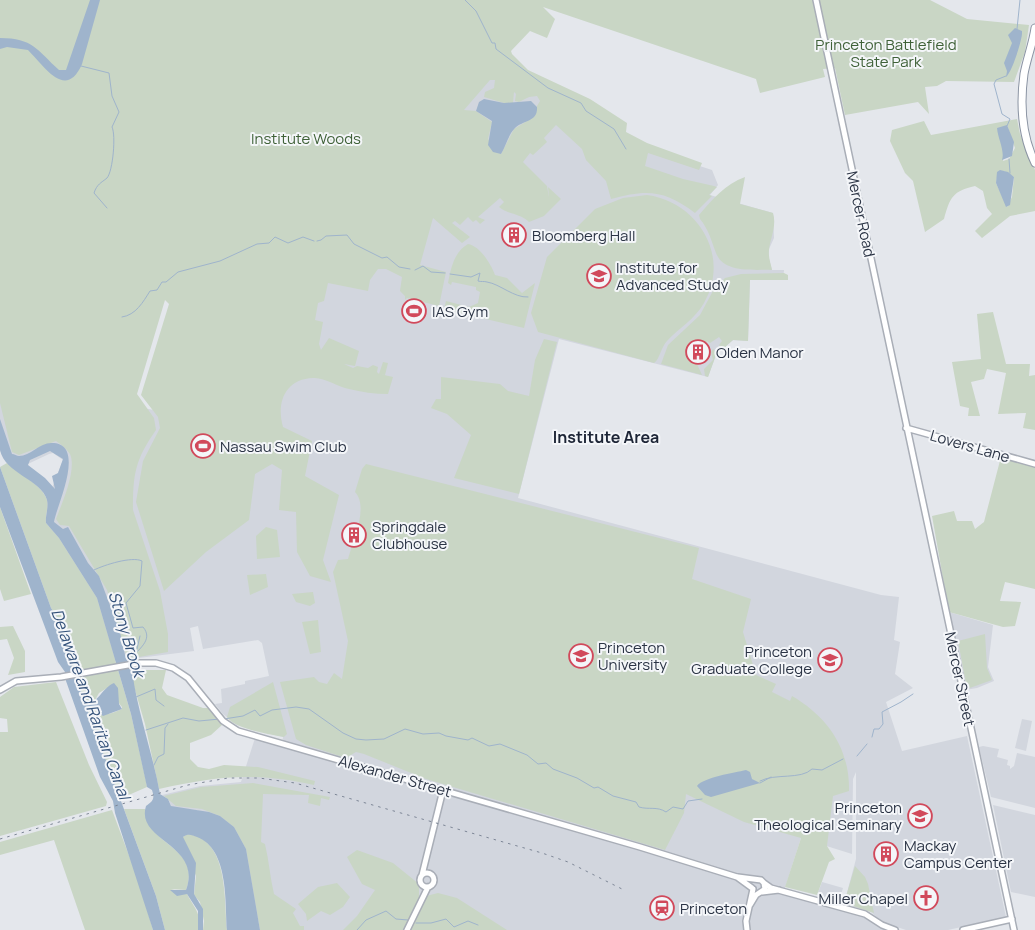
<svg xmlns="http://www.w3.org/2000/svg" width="1035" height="930" font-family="Manrope,sans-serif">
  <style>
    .built { fill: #d2d6de }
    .green { fill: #c9d6c5; fill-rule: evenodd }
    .water { fill: #9fb4cc; fill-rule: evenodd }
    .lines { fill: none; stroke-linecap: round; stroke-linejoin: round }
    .stream { stroke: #9fb4cc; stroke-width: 1 }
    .secondary-casing { stroke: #a9aeb7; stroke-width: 8 }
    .highway-casing { stroke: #8b94a3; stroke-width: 9 }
    .secondary { stroke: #fff; stroke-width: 5 }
    .highway { stroke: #fff; stroke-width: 7 }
    .rail { stroke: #7d8696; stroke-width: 1; stroke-dasharray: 2.5 5; stroke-linecap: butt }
    .labels { text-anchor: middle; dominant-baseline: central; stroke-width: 4; stroke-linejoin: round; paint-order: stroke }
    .park-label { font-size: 15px; fill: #3f6138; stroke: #f4f6f9 }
    .street-label { font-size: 15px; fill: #2b3445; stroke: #f4f6f9 }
    .poi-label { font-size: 15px; fill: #2b3445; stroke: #f4f6f9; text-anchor: start }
    .neighbourhood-label { font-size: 16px; font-weight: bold; fill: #1d2536; stroke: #f4f6f9 }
    .water-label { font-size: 16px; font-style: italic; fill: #34527a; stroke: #f4f6f9 }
  </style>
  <rect width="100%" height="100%" fill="#e4e7ec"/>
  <path class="built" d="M499 59 644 148 712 170 718 185 710 195 773 213 774 238 769 249V259L772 270H784L783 280H750L748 341 733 340 716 355 708 377 559 339 518 498 881 595 899 597 894 640 900 642 895 674 913 688 886 702 902 751 967 736 1006 917 948 930H906L882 922 871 912 844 904 856 859V772L853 779 852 854 801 838 783 894 864 917 886 930H260L258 918 198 810 177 809 171 806 168 799 162 795 200 786 241 782 255 738 282 747 283 737 237 725 223 714 215 704 222 703 221 689 245 684V681L269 676 262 643 258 640 203 649 198 626 190 628 194 651 115 661 50 532 46 503 63 460 53 453 49 454 13 471 0 451V381L191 417 325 258 413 266 411 283 457 110Z
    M949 612 993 625 988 667 994 681 977 688 965 690Z
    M1022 719 1032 721 1026 751 1015 748Z
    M983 746 999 749 997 757 1008 760 1007 765 1010 766V769L1014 766 1017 753 1035 757V808L991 797 979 747Z
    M993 805 1035 815V897L1011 892Z
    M822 882 843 888 839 901 817 895Z"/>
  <path class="green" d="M0 0H930L967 19 1029 25 1025 52 1014 82 946 81 937 86 925 87 929 114 918 102 845 115 835 68 823 69 825 77 760 93 756 79 543 7 555 19 547 38 530 31 511 51 512 54 528 70 590 99 627 123 626 132 647 143 702 163 699 170 648 153 645 166 683 179 714 186 717 187 709 195 712 196 695 213C665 190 647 189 611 199L606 181 586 160 582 149 556 125 544 138 547 142 533 155 530 153 523 162 547 186 549 198 548 187 561 199 544 216 529 222C520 213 509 215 499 207L504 202 500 198 478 217 485 220 480 224 476 220 473 222 468 217 460 225 455 221 452 223 470 237 462 243 433 218 420 265 446 272 439 306 407 298 405 300V296L400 291 402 277 386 269H378L370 280 368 291 328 283 324 301 318 303 315 320 323 322 319 344 321 350 329 338 359 351 355 366 344 364 353 368 357 366 368 368 373 365 378 367 377 372 379 374 383 362 388 363 385 375 380 374 393 377 388 394C375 394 361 392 349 389 338 387 324 377 313 378 285 379 276 403 283 427L312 441 305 476 339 495 323 560 331 582 310 576 297 552 296 512 279 510 282 470 272 464 255 474 249 520 206 552 164 591 136 502 143 461 160 428 158 417 141 395 169 304 165 300 137 394 154 418 156 430C135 460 133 474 133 510L160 591 168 634V652L133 658 126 654 107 590 69 526 60 525 56 519C62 503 77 470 70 454 67 449 60 444 56 441L19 455 12 452 0 403ZM490 80H495L494 88 485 92 484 97 504 103H513L514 92 516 94 515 101 519 102 529 97 537 96 540 101 537 106 535 116 514 129 501 154 488 139 492 122 476 111 464 110Z
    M1017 119 1020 134 1035 170V211L1010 216 982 238 975 231 992 214 987 208 983 191 975 186C953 191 950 197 944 219L925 232 913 181 905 173 890 141 892 130 924 121 931 135ZM1007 125 1015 148 1009 159 1003 161ZM1004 171 1014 177 1012 197 1007 207 996 183 998 172Z
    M745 177 740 204 773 213C777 226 770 239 769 250 768 257 771 264 772 270 755 269 724 274 716 253 711 240 709 230 700 219L699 215C713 199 725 184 745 177Z
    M647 195C698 202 731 256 704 303 695 319 679 328 667 341 661 347 660 359 654 363L538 332 531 313 547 257 595 209 623 198Z
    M468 244C480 246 491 264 495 275L507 278 522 293 535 283 524 328 444 309 446 301 469 307 478 303 480 292 476 290V287L452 282 451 285 448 283C451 268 454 252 468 244Z
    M784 273 788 275V280H750L748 341 733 340 716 355 708 377 705 376 704 369 713 360 711 352 713 349 716 352 721 348 719 345 722 341 719 337 710 343 707 341 702 350 700 347 692 353 702 375 661 364 668 345 700 315 714 289 725 278 741 274Z
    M993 312 1006 364H1030L1029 376 1035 375V430L1023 428 1026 413 998 414 1006 373 987 369 984 379 971 382 980 416H968L969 408 960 406 952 362 981 359 977 314Z
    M544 339 557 342 519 494 454 478 471 435 447 414 431 408 436 399H441V377L500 384 508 391 529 396 535 360Z
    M1002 453 1035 463V589L1005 582 1000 601 1021 602 1015 626 1003 627 949 612 932 516 954 511 957 521H972L975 529 984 522Z
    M7 463C18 474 42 484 47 500 49 507 45 516 46 523L59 538 97 598 131 714 146 781 147 787 131 794 118 797 88 712 95 710C103 718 113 713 122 709V707L107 688 99 693 94 702 85 701 76 679 73 677 66 631 51 608 0 467Z
    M366 464 699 548 692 579 751 599 743 632 756 675 776 684 772 692 790 701 792 696C828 717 850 749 849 791L833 796 827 846 835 859 829 862 817 895 785 887 801 838 744 822 686 794 684 813 665 850 426 779 364 754 356 752 346 758 306 745 296 739 280 682 314 677 319 682 327 684 334 673 342 679 348 641 333 572 338 560 348 559C353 540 369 507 355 492L362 469Z
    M0 507 31 594 4 601 0 589Z
    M266 527 277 530 280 557 257 559 256 536Z
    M266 574 268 587 250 595 247 575Z
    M313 592 315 603 310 606 296 602 292 594Z
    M318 620 321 652 310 654 302 622Z
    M13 626 25 651V672L8 675 14 658 7 639 0 640V627Z
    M985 634 987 668 992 680 967 689 958 641Z
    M132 670H166L162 688 167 695 203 708H208L222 725 211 735 190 743V759L198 767 209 769 224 765 258 767 315 781 314 785C255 772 217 776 159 789L145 724 132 680Z
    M56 682 89 765 107 802 106 806 0 836V732H8L7 719 0 718V697L14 687Z
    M273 682 287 734 284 737C270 734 234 729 227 717L230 707Z
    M253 783 330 797 329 800 321 798 320 806 308 803 309 795 263 794 261 842 265 844C269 861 270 877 274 894L296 909 293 913 300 926H304V930H260L246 849 234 827 220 816 202 809 176 806 164 796 201 787Z
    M124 809H145C147 847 202 846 186 890L171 889 187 894C194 908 202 913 198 930H165L156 896Z
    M112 810 140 885 153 930H85L54 840 0 855V842Z
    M187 834C229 838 224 900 227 930H203L204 921 200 902 194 895 196 876 183 841V837Z
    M357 850 393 863 419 884V899L404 930H343L357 916 375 890 362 884 347 857Z
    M855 866 865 877 868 884 874 913 844 903Z
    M337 883 350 897 343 907 330 915 321 911 307 921 306 914 298 904 318 887Z
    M438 893 457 898 507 930H408L426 896Z"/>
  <path class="water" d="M90 0H100L82 64C66 101 44 66 28 50L7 47 0 49V38C33 38 37 50 59 70H66Z
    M1015 28 1022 31V34C1021 43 1012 72 1006 77L1007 71 1004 63 1012 43 1008 35Z
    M484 99 504 103 531 101 537 107C538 122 523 120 515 128 508 135 506 146 501 154L493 152 488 145 492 121 476 111 479 102Z
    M1007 125 1014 142 1012 156 1002 160C1005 151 998 139 997 128Z
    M1000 170 1008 172 1014 177 1010 205 1006 207 996 183 997 172Z
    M0 419 12 454C14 454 17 456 19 456 30 456 40 443 51 443 88 442 56 507 54 522L63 529 68 527 88 563 99 576 120 632 125 655 131 659C134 703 152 749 160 794L168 799 171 806 209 812 220 816 234 827 246 849 260 930H227C225 903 229 849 197 837 192 835 188 833 183 837L196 863 194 894 203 909V930H198V911L187 894 177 896 170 890H186C203 844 135 841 146 806 153 801 155 799 152 790L147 787 131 714 97 598 59 538 46 523C45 516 49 507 47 500 41 479 5 474 0 450 0 441 0 429 0 419ZM50 451 63 459 58 473 52 476 55 489 45 478 28 465 30 460Z
    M0 467 51 608 69 635 73 677 76 679 86 705C99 702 102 688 114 683L118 688 119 704 122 709 103 716 93 708 87 709 156 896 165 930H153L115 813 113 801 100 777 66 681 65 672 58 662 0 507Z
    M746 770 750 772 752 779 760 783 711 797 705 795 697 786C704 777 734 773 746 770Z"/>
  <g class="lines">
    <path class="stream" d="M465 0 476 11 492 43H495L496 49 548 88 581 103 586 111 614 129 626 149
      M1017 29 1020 0
      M81 66 109 73 112 96 119 112 112 127C116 135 113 171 107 178 101 183 97 184 94 193L107 208
      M1006 76 996 80 994 84 1002 114 1010 119 1007 126
      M1009 159 1010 173
      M317 241 321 240 326 236 347 235 354 244 382 258 387 257 399 267 410 269
      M415 270 423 266 431 272 445 273
      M450 274 471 277 480 273 478 281C481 282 484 281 487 282 500 284 514 298 528 297
      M122 317C136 315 143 302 150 291L157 290 162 282H166L178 272 220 261 257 244 269 243 275 237 288 243 303 237 314 241
      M94 570C104 565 132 556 142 561L140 586 126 603 133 628 143 627C154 640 138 649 131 659
      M137 649 140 636
      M136 697 155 689 156 700 164 706
      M224 719 243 716 255 710 260 716 272 710 296 707 309 709 343 733 356 739 366 740 384 739 405 729 423 734 439 733 446 736 468 740 472 738 489 746 500 744 527 755 538 764 546 763 553 769 577 778 594 788 598 787 613 796 636 802 639 807C649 810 657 806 666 812L673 807 683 809 688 801 702 799
      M146 730 183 718 199 721 220 719
      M872 737 874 729H879L883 724 882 712 901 702 913 694
      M857 756 867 744
      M154 765 158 757 164 754 165 728 168 724
      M760 781C775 773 801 780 812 769L822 770 843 759
      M760 783 771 777
      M416 923H431L446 919 454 927 468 921 478 925
      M357 930 366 920 386 911 396 919 408 920"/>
    <g class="secondary-casing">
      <path id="secondary" d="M816 0 1014 930
        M906 428 1035 464
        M0 690 16 681 61 677 139 663H156L173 668 188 678 223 721 238 731 640 847 737 877 752 888
        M420 880a7 7 0 1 1 14 0a7 7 0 1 1-14 0Z
        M422 875 443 790
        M738 877 761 880 764 883 765 889 756 895 750 905
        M764 883 771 888 865 914 882 925 895 930
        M762 892 779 890
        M407 930 428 887
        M747 930 746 921 753 889
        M963 930 1012 919"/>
    </g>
    <g class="highway-casing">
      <path id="highway" d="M1035 28C1033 43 1027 58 1024 74 1020 103 1022 136 1035 163"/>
    </g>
    <use href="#secondary" class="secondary"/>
    <use href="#highway" class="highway"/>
    <path class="rail" d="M0 839 188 785 228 778H259L295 783 542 853 568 862 622 889"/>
  </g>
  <defs>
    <g id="building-ring" transform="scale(1.25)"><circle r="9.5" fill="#f4f6f9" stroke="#d1495b" stroke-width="1.5"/><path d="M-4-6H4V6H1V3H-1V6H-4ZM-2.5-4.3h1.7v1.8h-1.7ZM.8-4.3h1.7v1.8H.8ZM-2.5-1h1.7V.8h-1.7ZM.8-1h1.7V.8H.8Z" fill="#d1495b"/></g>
    <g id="university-ring" transform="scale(1.25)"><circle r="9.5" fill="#f4f6f9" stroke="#d1495b" stroke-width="1.5"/><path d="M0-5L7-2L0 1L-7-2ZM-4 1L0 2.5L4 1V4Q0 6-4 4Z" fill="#d1495b"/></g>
    <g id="stadium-ring" transform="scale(1.25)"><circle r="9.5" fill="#f4f6f9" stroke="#d1495b" stroke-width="1.5"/><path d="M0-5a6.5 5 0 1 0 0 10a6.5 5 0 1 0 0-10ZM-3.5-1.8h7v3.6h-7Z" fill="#d1495b"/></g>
    <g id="school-ring" transform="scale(1.25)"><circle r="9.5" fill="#f4f6f9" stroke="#d1495b" stroke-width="1.5"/><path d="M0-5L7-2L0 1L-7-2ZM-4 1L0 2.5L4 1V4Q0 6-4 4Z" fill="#d1495b"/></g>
    <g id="church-ring" transform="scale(1.25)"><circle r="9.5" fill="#f4f6f9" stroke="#d1495b" stroke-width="1.5"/><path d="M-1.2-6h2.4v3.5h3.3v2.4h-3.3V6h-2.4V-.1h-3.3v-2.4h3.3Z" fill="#d1495b"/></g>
    <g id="station-ring" transform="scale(1.25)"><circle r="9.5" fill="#f4f6f9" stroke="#d1495b" stroke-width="1.5"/><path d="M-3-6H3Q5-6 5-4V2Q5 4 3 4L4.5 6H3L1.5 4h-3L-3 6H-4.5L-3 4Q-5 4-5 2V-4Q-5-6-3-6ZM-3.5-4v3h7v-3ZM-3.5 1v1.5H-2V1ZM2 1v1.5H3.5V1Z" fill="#d1495b"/></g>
  </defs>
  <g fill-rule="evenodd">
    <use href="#building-ring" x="514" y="235"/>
    <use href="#university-ring" x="599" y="276"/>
    <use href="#stadium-ring" x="414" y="311"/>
    <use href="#building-ring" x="698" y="352"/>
    <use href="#stadium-ring" x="203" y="446"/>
    <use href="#building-ring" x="354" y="535"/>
    <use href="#university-ring" x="581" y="656"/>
    <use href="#school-ring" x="830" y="660"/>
    <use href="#university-ring" x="920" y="816"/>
    <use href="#building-ring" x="886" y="854"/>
    <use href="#church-ring" x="926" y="898"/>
    <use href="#station-ring" x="662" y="908"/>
  </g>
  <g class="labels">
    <g class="park-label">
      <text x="886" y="44">Princeton Battlefield<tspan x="886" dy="17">State Park</tspan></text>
      <text x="306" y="138">Institute Woods</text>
    </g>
    <g class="street-label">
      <text transform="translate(861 214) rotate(78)">Mercer Road</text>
      <text transform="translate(970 446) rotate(16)">Lovers Lane</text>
      <text transform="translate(960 679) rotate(78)">Mercer Street</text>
      <text transform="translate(395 776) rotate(16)">Alexander Street</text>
    </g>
    <g class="poi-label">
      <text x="532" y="235">Bloomberg Hall</text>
      <text x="616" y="267">Institute for<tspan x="616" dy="17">Advanced Study</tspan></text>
      <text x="432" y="311">IAS Gym</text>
      <text x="716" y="352">Olden Manor</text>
      <text x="220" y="446">Nassau Swim Club</text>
      <text x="372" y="526">Springdale<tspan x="372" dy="17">Clubhouse</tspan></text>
      <text x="598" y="647">Princeton<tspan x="598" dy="17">University</tspan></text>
      <text x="812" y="651" text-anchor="end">Princeton<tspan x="812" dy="17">Graduate College</tspan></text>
      <text x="902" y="807" text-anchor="end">Princeton<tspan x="902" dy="17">Theological Seminary</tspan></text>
      <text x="904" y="845">Mackay<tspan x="904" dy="17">Campus Center</tspan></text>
      <text x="908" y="898" text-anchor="end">Miller Chapel</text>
      <text x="680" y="908">Princeton</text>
    </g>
    <g class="neighbourhood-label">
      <text x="606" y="437">Institute Area</text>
    </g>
    <g class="water-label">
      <text transform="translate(127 634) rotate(73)">Stony Brook</text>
      <text transform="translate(91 704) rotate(70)">Delaware and Raritan Canal</text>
    </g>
  </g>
</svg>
